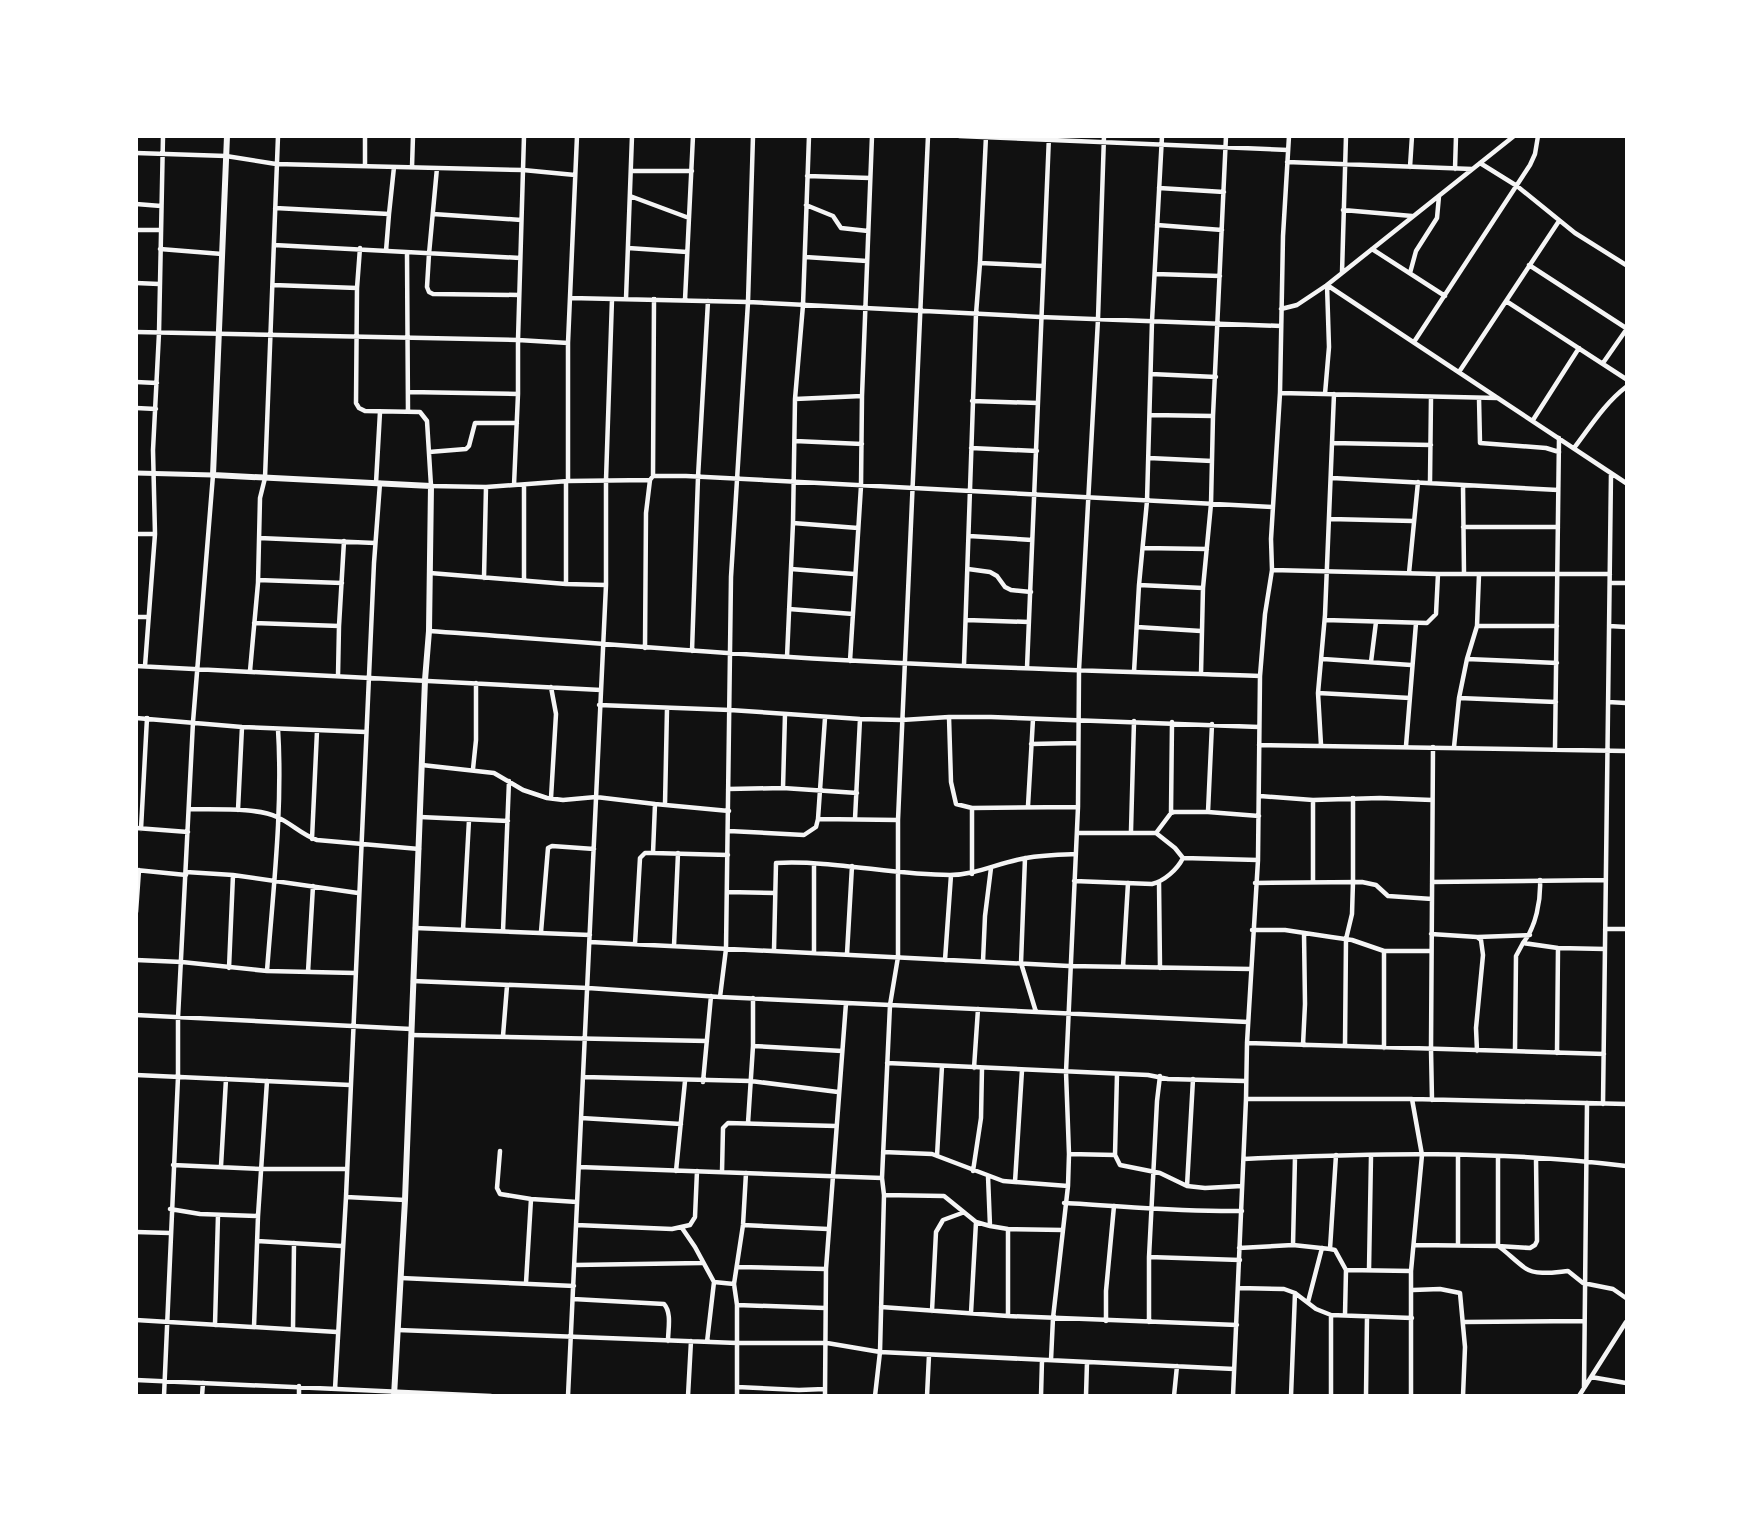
<svg xmlns="http://www.w3.org/2000/svg" width="1763" height="1532" font-family="Georgia,serif">
  <style>
    .lines { fill: none; stroke-linecap: round; stroke-linejoin: round }
    .minor { stroke: #f5f5f5; stroke-width: 4.5 }
    .tertiary { stroke: #f5f5f5; stroke-width: 5 }
    .secondary { stroke: #f5f5f5; stroke-width: 6 }
  </style>
  <rect width="100%" height="100%" fill="#111"/>
  <g class="lines">
    <path class="minor" d="M959 136 1288 150
      M136 153 226 156 276 164 523 170 575 175
      M1287 162 1472 169
      M1480 163 1517 186 1575 233 1626 265
      M365 166V136
      M412 167 413 136
      M1410 167 1412 136
      M437 168 429 254 427 287 429 292 433 294 519 295
      M1455 169 1456 136
      M631 171H692
      M807 176 870 178
      M1159 188 1224 192
      M630 196 689 218
      M136 204 161 206
      M806 205 833 216 841 228 868 231
      M275 208 389 214 386 251
      M1343 210 1412 216
      M389 214 394 167
      M433 214 521 220
      M1157 225 1222 230
      M136 230H161
      M274 245 520 258
      M360 248 357 288 356 403 359 408 365 411 420 412 427 421 431 486 486 487 568 481 650 480 653 476H686L1273 507
      M628 248 687 252
      M160 249 222 254
      M1372 249 1445 296
      M407 253 408 412
      M805 257 867 261
      M980 263 1043 266
      M1529 265 1626 328
      M1342 273 1346 136
      M1410 273 1416 251 1437 218 1439 196
      M1155 274 1220 276
      M136 283 159 284
      M273 285 357 288
      M570 298 748 302 1040 317 1281 326
      M626 299 632 136
      M685 300 693 136
      M1506 301 1626 379
      M1281 309 1297 305 1327 285 1514 136
      M136 332 518 340 568 343
      M1414 342 1530 165 1535 154 1538 136
      M1603 363 1626 330
      M1459 372 1559 221
      M1151 374 1216 377
      M136 382 157 383
      M408 392 518 394
      M1280 393 1497 398
      M1325 394 1329 347 1327 285 1626 483
      M1479 398 1480 443 1546 448 1559 452
      M795 399 862 396
      M972 401 1038 403
      M136 408 156 409
      M1151 415 1213 416
      M1533 420 1579 348
      M795 441 862 444
      M1332 443 1431 445
      M971 448 1037 451
      M1574 448C1590 427 1605 403 1626 387
      M429 452 466 449 469 446 475 423H517
      M1149 458 1212 461
      M653 476 654 299
      M1332 478 1558 490
      M568 481V343L577 136
      M566 482V584
      M1430 482 1431 397
      M376 483 380 412
      M514 485 518 394V340L524 136
      M1463 485 1464 574
      M1330 519 1413 521
      M793 523 858 528
      M1463 527H1558
      M136 534H155
      M969 536 1032 540
      M259 538 375 543
      M1143 548 1207 549
      M791 569 854 574
      M968 569 990 572 997 576 1005 587 1011 590 1031 592
      M1272 570 1438 574H1610
      M430 573 566 584 606 585
      M1409 573 1418 482
      M484 578 486 487
      M258 580 342 583
      M524 580V486
      M1610 583H1626
      M1139 585 1203 588
      M789 609 853 614
      M136 617H147
      M966 620 1029 622
      M1325 620 1427 623 1436 614 1438 574
      M254 623 339 626
      M1477 626H1557
      M1609 626 1626 627
      M1137 627 1201 631
      M429 631C549 639 669 650 790 657 947 667 1104 671 1260 676
      M645 648 646 513 650 480
      M692 651 698 477 708 301
      M787 657 793 523 795 399 803 305 809 136
      M1323 659 1411 665
      M1467 659 1557 663
      M850 661 861 486 862 396 872 136
      M1371 662 1376 622
      M964 665 976 314 980 263 986 136
      M136 666 601 690
      M145 666 155 534 153 450 159 333 163 136
      M1027 668 1049 136
      M250 671 258 583 260 498 265 478 278 136
      M1134 672 1139 585 1147 501 1152 321 1162 136
      M1201 674 1203 588 1211 504 1213 416 1226 136
      M338 676 339 626 344 541
      M1318 693 1410 698
      M1459 698 1556 702
      M1608 702 1626 703
      M599 705 730 710 860 719 902 720 949 717H991L1259 727
      M949 717 951 782 956 804 972 808 1078 807
      M136 718 242 727 366 732
      M1031 744 1077 743
      M1259 745 1626 751
      M1321 745 1318 693 1325 615 1334 394
      M1406 746 1416 623
      M1454 747 1459 698 1467 659 1477 626 1479 574
      M1555 749 1559 438
      M422 765 494 773 523 790 547 798 563 800 596 797 655 804
      M473 769 476 740V683
      M783 788 785 714
      M728 789 783 788 857 793
      M1260 796 1313 800 1380 798 1432 800
      M551 798 556 714 551 687
      M665 805 667 709
      M1028 806 1033 719
      M189 809C212 810 257 807 277 817 291 823 302 835 317 840L419 849
      M238 810 242 727
      M1208 812 1212 724
      M1171 813 1172 722
      M420 817 508 821
      M818 819 825 718
      M855 819 860 719
      M136 828 188 832
      M141 829 147 718
      M729 831 804 835 816 827 818 819 898 820
      M1131 831 1134 721
      M1077 833H1156L1171 813 1174 812H1208L1259 816
      M1156 833 1175 848 1183 858
      M312 839 317 731
      M653 853 655 804 729 811
      M1025 858 1021 963 1036 1012
      M136 870 186 875
      M186 872 233 875 358 893
      M972 874V808
      M1074 881 1152 884C1164 881 1177 870 1183 858L1258 860
      M1159 882 1160 968
      M1313 882V800
      M1432 882 1606 880
      M1255 883 1362 882 1376 885 1388 896 1432 899
      M727 892 775 893
      M136 912 139 870
      M415 928 590 935
      M1605 929H1626
      M463 930 469 820
      M1252 930H1285L1331 937 1352 940 1384 951H1431
      M503 931 509 781
      M541 932 548 848 552 846 594 849
      M1431 934 1477 937 1481 940 1483 955 1476 1028 1477 1051
      M1478 937 1530 935
      M590 942 1069 966 1251 969
      M1523 943C1536 927 1541 900 1540 880
      M635 944 640 858 645 853H653L728 855
      M674 946 678 853
      M774 950 776 863C834 860 892 875 950 875 975 875 996 864 1021 859 1039 855 1057 855 1076 854
      M814 952V864
      M847 954 852 866
      M136 960 182 962 267 971 355 973
      M945 960 951 875
      M983 961 985 916 991 868
      M1123 967 1128 883
      M229 968 233 875
      M267 971C273 891 283 809 278 729
      M308 972 313 886
      M413 981 588 988 720 997 1248 1022
      M720 997 726 949 731 577 748 302 753 136
      M136 1015 411 1029
      M411 1035 707 1041
      M503 1036 507 986
      M1247 1043 1604 1054
      M1303 1045 1305 1004 1304 933
      M753 1046 842 1051
      M1345 1046 1346 939 1352 914 1353 882V798
      M1384 1048V951
      M1515 1051 1516 956 1523 943 1558 948 1605 949
      M1557 1053 1558 948
      M887 1063 1148 1075 1168 1079 1245 1081
      M974 1068 978 1009
      M136 1075 350 1085
      M583 1077 751 1081 838 1092
      M703 1082 711 996
      M1246 1099H1412L1626 1104
      M1432 1100 1431 1049 1433 747
      M1603 1104 1611 473
      M581 1118 681 1124
      M748 1123 753 1046V998
      M500 1151 497 1188 500 1194 531 1199 577 1202
      M883 1152 932 1154 1003 1181 1068 1186
      M1069 1154 1115 1155 1120 1165 1160 1173 1187 1186 1205 1188 1242 1186
      M1115 1155 1117 1074
      M1336 1155 1330 1249 1335 1250 1346 1270 1411 1271
      M937 1156 942 1066
      M1458 1156V1245
      M1498 1157V1246C1507 1252 1515 1261 1525 1268 1536 1276 1556 1272 1568 1271L1583 1283 1613 1289 1626 1298
      M1244 1159C1371 1153 1500 1150 1626 1166
      M173 1165 262 1169H346
      M221 1166 226 1079
      M579 1167 882 1178
      M676 1171 685 1081
      M973 1171 981 1118 982 1068
      M722 1172 723 1128 728 1123 836 1126
      M988 1176 990 1226
      M1015 1182 1022 1070
      M1187 1186 1193 1079
      M884 1195 944 1196 976 1222 990 1226 1008 1229 1063 1230
      M346 1197 405 1200
      M1064 1203C1123 1206 1182 1212 1242 1211
      M170 1209 200 1214 258 1216
      M576 1225 672 1229 690 1225 695 1217 697 1171
      M743 1225 828 1229
      M682 1228 695 1247 714 1282 707 1342
      M1008 1229V1316
      M136 1232 170 1233
      M257 1241 342 1246
      M1293 1245 1295 1157
      M1415 1245 1498 1246 1530 1248 1535 1245 1537 1241 1536 1158
      M1239 1248 1293 1245 1330 1249
      M1149 1257 1240 1260
      M575 1265 702 1263
      M737 1267 826 1269
      M1369 1270 1371 1156
      M401 1278 574 1286
      M714 1282 734 1284
      M526 1283 531 1199
      M1238 1288 1284 1289 1295 1293 1316 1309 1331 1315 1412 1318
      M1413 1290 1440 1289 1460 1293 1465 1347 1463 1396
      M573 1299 664 1304C672 1313 668 1329 668 1341
      M1308 1302 1322 1248
      M737 1305 825 1308
      M881 1307 1008 1316 1237 1325
      M932 1311 936 1232 943 1220 962 1213
      M971 1313 976 1222
      M1345 1315 1346 1270
      M136 1320 337 1332
      M1106 1321V1291L1114 1206
      M1149 1322V1257L1157 1101 1160 1076
      M1464 1322 1583 1321
      M215 1325 218 1215
      M254 1327 258 1216 267 1081
      M293 1329 294 1243
      M398 1330 737 1343H827L880 1352 1234 1369
      M1051 1360 1053 1318 1068 1186 1069 1154 1066 1072 1078 807 1079 670 1098 319 1104 136
      M1591 1377 1626 1383
      M136 1380 491 1396
      M737 1387 799 1390 825 1389
      M1584 1388 1587 1103
      M335 1389 346 1197 374 563 380 483
      M164 1396 178 1077V1018L193 722 213 475
      M202 1396 203 1383
      M299 1396V1386
      M568 1396 606 585V480L612 299
      M688 1396 691 1341
      M737 1396V1305L734 1284 743 1225 746 1173
      M825 1396 826 1269 846 1003
      M875 1396 880 1352 884 1195 882 1178 890 1005 898 957V820L928 136
      M927 1396 929 1355
      M1041 1396 1042 1360
      M1086 1396 1087 1362
      M1174 1396 1177 1366
      M1233 1396 1246 1099 1247 1043 1258 860 1260 676 1265 614 1272 570 1271 539 1280 393 1283 236 1289 136
      M1291 1396 1295 1293
      M1331 1396V1315
      M1366 1396 1367 1317
      M1411 1396V1271L1422 1155 1412 1099
      M1579 1396 1626 1322"/>
    <path class="tertiary" d="M136 473 213 475"/>
    <path class="secondary" d="M227 136 213 475 431 486 429 631 425 680 405 1200 394 1396"/>
  </g>
  <rect width="1763" height="1532" fill="none" stroke="#ffffff" stroke-width="276"/>
</svg>
